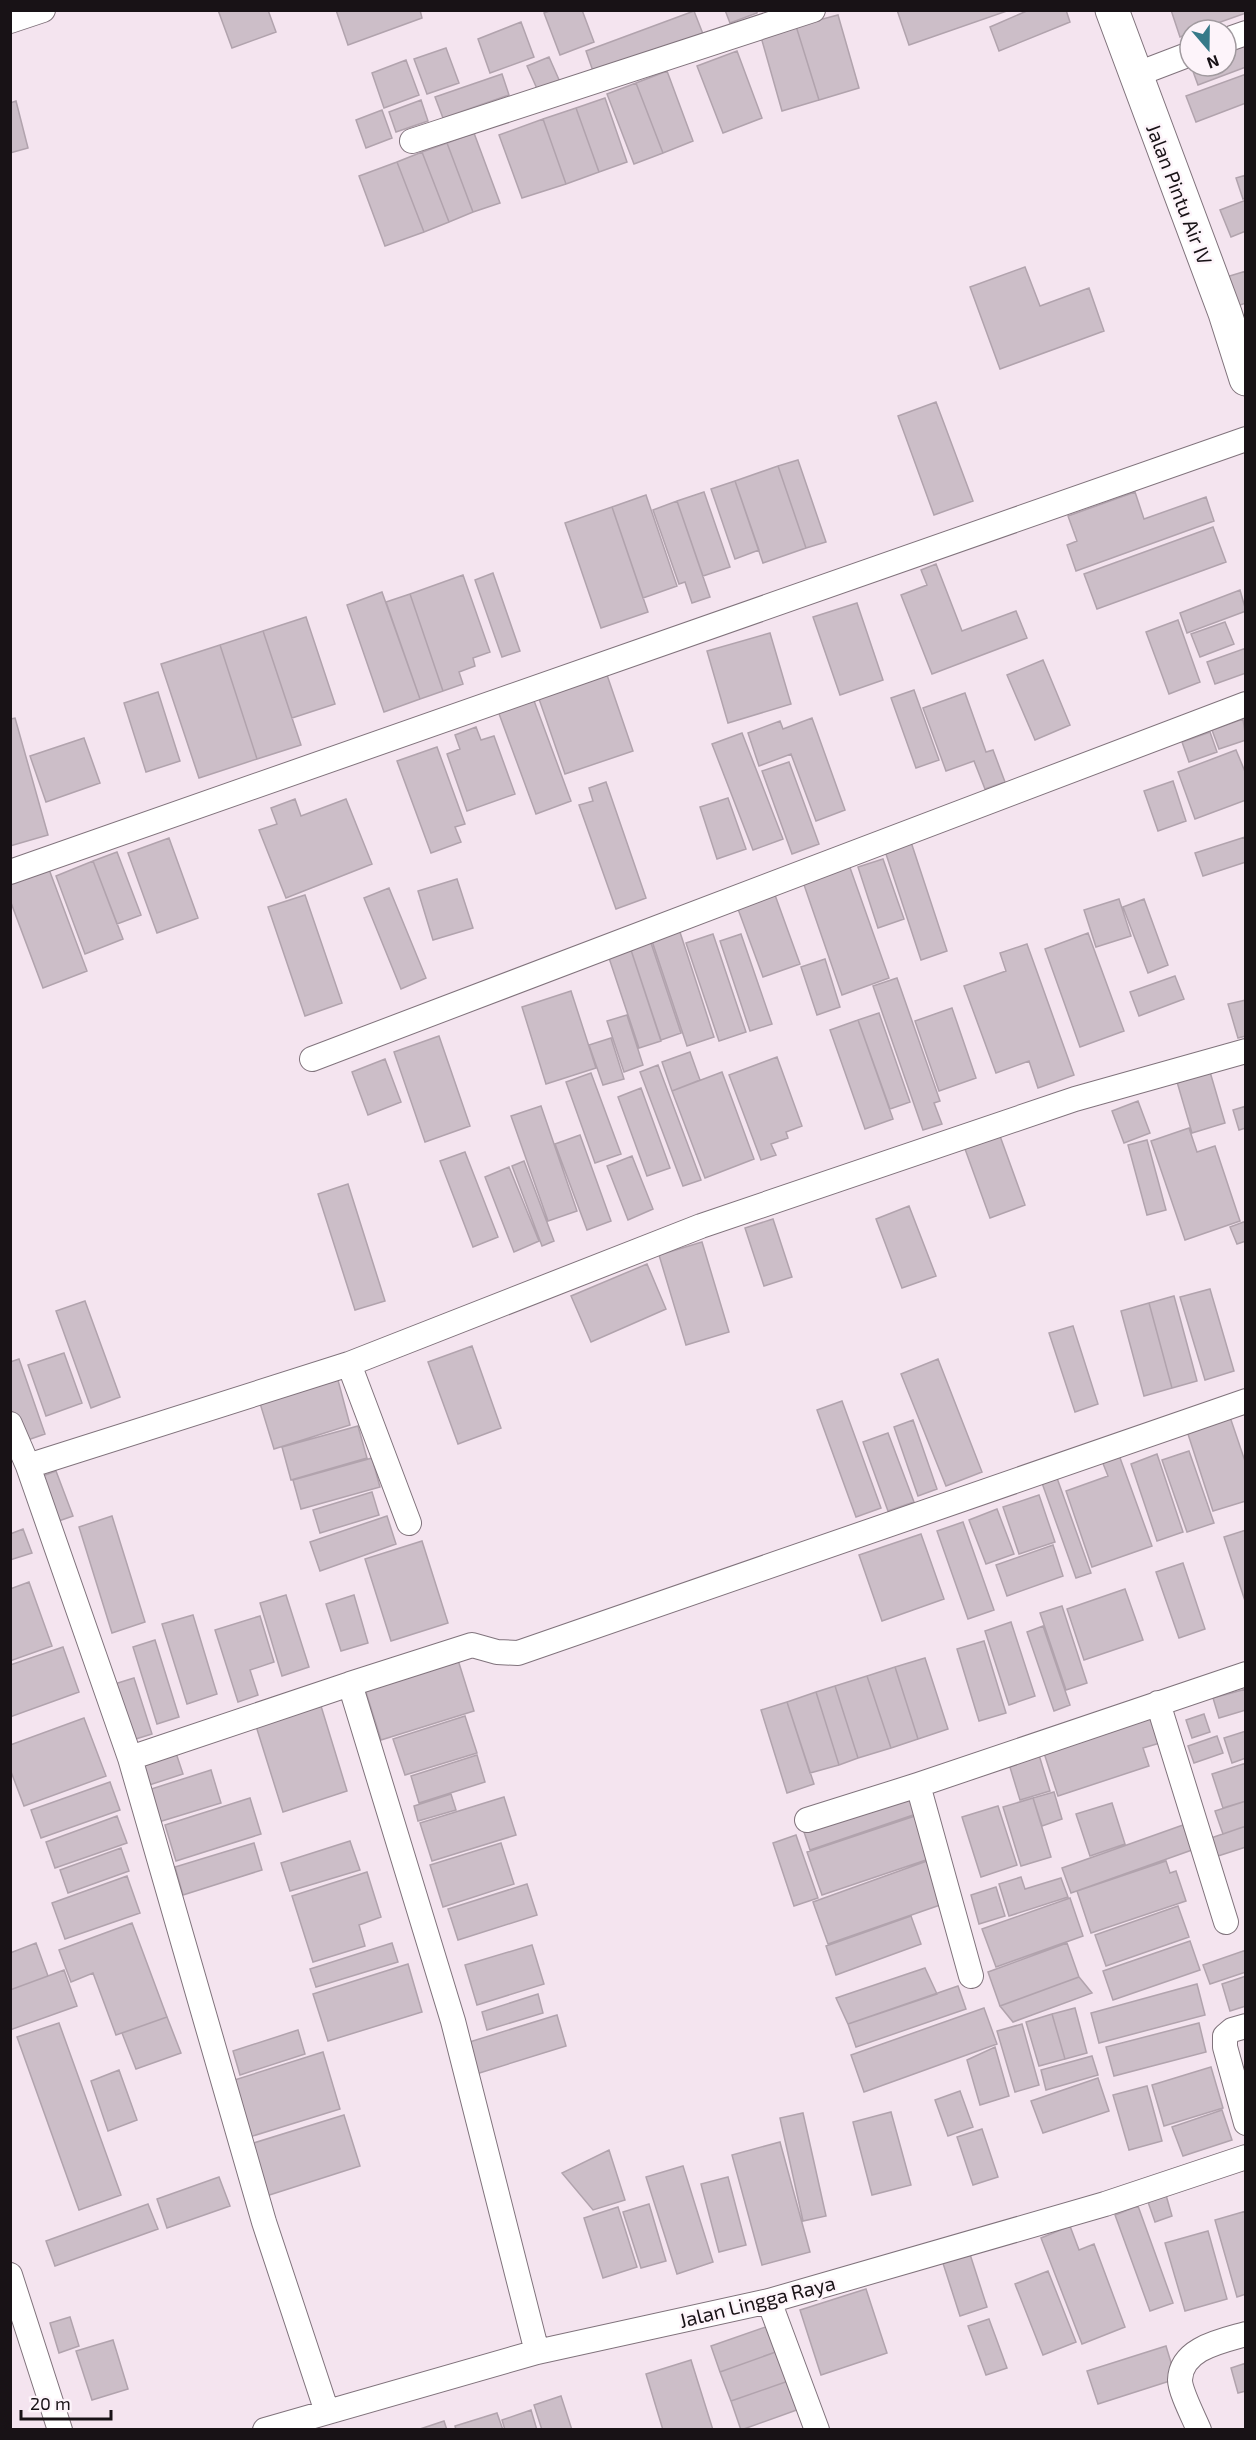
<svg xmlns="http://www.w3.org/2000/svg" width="1256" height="2440" font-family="'Exo 2',sans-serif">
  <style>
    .building { fill: #ccbec8; stroke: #b1a3ad; stroke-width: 1.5 }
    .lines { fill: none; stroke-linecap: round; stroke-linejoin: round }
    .minor-casing { stroke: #80737c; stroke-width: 26 }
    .secondary-casing { stroke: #80737c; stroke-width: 35 }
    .minor { stroke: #fff; stroke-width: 24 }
    .secondary { stroke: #fff; stroke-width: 33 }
    .labels { text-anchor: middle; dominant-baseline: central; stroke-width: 5; stroke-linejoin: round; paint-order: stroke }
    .street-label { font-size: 20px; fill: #181216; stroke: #fdf4fa }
  </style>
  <rect width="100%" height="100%" fill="#f4e4ef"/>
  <path class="building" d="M218 10H268L276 32 232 48Z
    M336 10H420L422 18 348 45Z
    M552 10H582L594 42 560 55 544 13Z
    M725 10H757V13L730 23Z
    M897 10H1006L1007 11 909 45Z
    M1029 10H1066L1070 22 999 51 990 27Z
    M1171 10H1246V13L1198 30H1190V33L1180 37Z
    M694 11 703 34 594 74 586 51Z
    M838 15 859 88 819 100 796 26Z
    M521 22 534 57 490 73 478 39Z
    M796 26 819 100 782 111 761 37Z
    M1246 41V67L1198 85 1191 66H1226V48Z
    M446 48 459 83 427 94 414 59Z
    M737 51 762 118 723 133 697 66Z
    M549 57 560 82 538 91 527 66Z
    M406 60 419 95 384 108 372 73Z
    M667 71 693 141 663 153 636 83Z
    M502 74 509 95 443 118 435 97Z
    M1246 74V103L1196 122 1186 96Z
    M636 83 663 153 634 164 607 94Z
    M605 98 627 162 599 172 576 108Z
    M421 100 428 121 396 132 389 112Z
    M16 101 28 148 10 153V103Z
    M576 108 599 172 566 184 543 119Z
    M382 110 392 138 366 148 356 120Z
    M543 119 566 184 522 198 499 135Z
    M474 133 500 203 473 212 447 143Z
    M447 143 473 212 449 222 422 152Z
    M422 152 449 222 424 232 397 162Z
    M397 162 424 232 385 246 359 176Z
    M1246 175V198L1243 199 1236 178Z
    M1246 200V231L1231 237 1220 210Z
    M1025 267 1040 306 1089 288 1104 331 1000 369 970 287Z
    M1246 271V303L1234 307 1223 278Z
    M936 402 973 501 934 515 898 416Z
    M798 460 826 542 806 548 778 466Z
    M778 466 806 548 763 563 735 481Z
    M735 481 759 550 735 559 711 489Z
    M704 492 730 567 703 576 677 501Z
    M1135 492 1144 519 1206 497 1214 521 1076 571 1067 545 1077 541 1068 516Z
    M646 495 677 586 643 598 612 507Z
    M677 501 710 597 692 603 685 582 679 584 653 510Z
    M612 507 648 612 601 628 565 523Z
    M1213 527 1226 562 1097 609 1084 574Z
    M936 564 962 631 1016 611 1027 638 932 674 901 595 927 585 921 570Z
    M493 573 520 651 502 657 475 580Z
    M463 575 490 652 473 658 475 666 459 672 463 684 443 691 410 594Z
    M1240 590 1246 611 1187 633 1180 613Z
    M382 592 420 699 384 712 347 605Z
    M410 594 443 691 420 699 386 602Z
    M857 603 883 680 840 695 813 617Z
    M306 617 335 704 292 718 263 631Z
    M1178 620 1200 682 1169 694 1146 632Z
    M1225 622 1234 644 1200 657 1191 634Z
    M263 631 301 745 257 759 220 645Z
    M770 633 791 704 728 723 707 651Z
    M220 645 257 759 199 778 161 664Z
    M1246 648V673L1215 684 1207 662Z
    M1043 660 1070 725 1035 740 1007 675Z
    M606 672 633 751 565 774 538 696Z
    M914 690 939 760 916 768 891 698Z
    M158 692 180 761 146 772 124 703Z
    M965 693 986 752 993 750 1005 782 985 789 974 761 946 771 923 708Z
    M533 698 571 801 536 814 498 711Z
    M15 718 48 835 10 846V719Z
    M812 718 845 810 816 821 791 754 759 766 748 733 780 721 783 729Z
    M1243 719 1246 740 1219 749 1212 730Z
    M476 727 481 740 494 736 515 794 467 811 447 754 460 749 455 735Z
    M1210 732 1217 752 1189 762 1182 742Z
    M742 733 783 839 753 850 712 744Z
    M84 738 100 783 46 802 30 756Z
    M437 747 465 824 455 827 461 842 431 853 397 761Z
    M1236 750 1246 774V800L1195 819 1178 772Z
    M789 762 819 844 792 854 762 771Z
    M1173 781 1186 821 1158 831 1144 791Z
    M606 782 646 898 616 909 579 805 593 801 589 788Z
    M728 798 746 849 717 859 700 807Z
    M295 799 301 816 346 799 372 864 286 898 259 830 277 824 271 808Z
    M1245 837 1246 862 1203 876 1195 853Z
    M169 838 198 918 157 933 128 853Z
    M911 842 947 951 921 960 885 851Z
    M117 852 141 915 117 924 93 861Z
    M883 859 904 919 878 928 858 867Z
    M93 861 123 939 85 954 56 876Z
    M848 862 889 978 842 995 802 879Z
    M47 864 87 971 43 988 10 900V878Z
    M457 879 473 928 433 940 418 891Z
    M389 888 426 978 401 989 364 898Z
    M305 895 342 1003 305 1016 268 907Z
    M775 895 800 964 763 977 738 909Z
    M1119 899 1131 936 1096 947 1084 910Z
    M1144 899 1168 965 1148 973 1123 907Z
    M678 926 714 1037 687 1046 650 935Z
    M1088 933 1124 1031 1080 1047 1045 949Z
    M648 934 681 1033 661 1040 628 941Z
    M713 934 746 1032 719 1041 686 943Z
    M741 934 772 1024 750 1031 720 941Z
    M628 941 661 1041 639 1048 606 949Z
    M1027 944 1074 1075 1038 1088 1029 1061 996 1073 964 986 1006 971 1000 953Z
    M825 959 840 1007 817 1015 801 967Z
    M1175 976 1184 999 1139 1016 1130 992Z
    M897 978 940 1101 934 1103 942 1124 923 1130 873 986Z
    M571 991 596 1068 546 1084 522 1007Z
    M1246 1000V1036L1238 1038 1228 1004Z
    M952 1008 976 1078 939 1091 915 1021Z
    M879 1013 910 1102 890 1109 858 1020Z
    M627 1015 643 1065 624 1072 607 1021Z
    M858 1020 893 1119 865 1129 830 1030Z
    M439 1036 470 1126 425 1142 394 1052Z
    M611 1038 624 1079 603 1085 589 1045Z
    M690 1052 700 1080 672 1091 662 1062Z
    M777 1057 802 1126 786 1132 788 1138 771 1144 776 1155 761 1160 729 1075Z
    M385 1059 401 1102 368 1115 352 1072Z
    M658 1065 701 1180 683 1186 640 1072Z
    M1208 1065 1225 1123 1192 1133 1175 1075Z
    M722 1072 754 1159 705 1178 672 1091Z
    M591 1073 621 1154 595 1163 566 1082Z
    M641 1088 670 1168 647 1176 618 1097Z
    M1138 1101 1150 1133 1124 1143 1112 1111Z
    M541 1106 577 1211 548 1221 511 1116Z
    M1246 1106V1128L1239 1130 1233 1110Z
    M1189 1128 1197 1152 1215 1146 1240 1221 1185 1240 1151 1141Z
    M580 1135 611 1221 587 1230 555 1144Z
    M1000 1136 1025 1205 990 1218 965 1149Z
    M1147 1140 1166 1210 1147 1215 1128 1145Z
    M465 1152 498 1237 473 1247 440 1161Z
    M632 1156 653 1209 628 1220 607 1166Z
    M524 1161 554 1241 542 1246 512 1166Z
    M509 1167 539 1241 514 1252 485 1177Z
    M348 1184 385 1301 355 1310 318 1194Z
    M909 1206 936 1276 902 1288 876 1219Z
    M773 1219 792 1277 764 1286 745 1228Z
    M1246 1221V1241L1237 1244 1230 1227Z
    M702 1242 729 1332 686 1345 659 1255Z
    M647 1264 666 1309 591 1342 571 1296Z
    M1210 1289 1234 1371 1205 1380 1180 1297Z
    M1174 1296 1197 1381 1172 1388 1149 1303Z
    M85 1301 120 1397 91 1408 56 1311Z
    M1149 1303 1172 1388 1144 1396 1121 1311Z
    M1073 1326 1098 1404 1075 1412 1049 1333Z
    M472 1346 501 1428 458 1444 428 1362Z
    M64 1353 82 1403 46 1416 28 1365Z
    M19 1359 45 1434 19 1443 10 1418V1362Z
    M938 1359 982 1472 946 1486 901 1374Z
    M335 1369 350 1425 274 1449 259 1400Z
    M842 1401 881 1508 856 1517 817 1410Z
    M1230 1417 1246 1464V1501L1213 1511 1187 1431Z
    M913 1420 937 1489 918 1496 894 1427Z
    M358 1426 367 1458 291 1480 282 1447Z
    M888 1433 914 1502 888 1511 863 1442Z
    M1189 1451 1214 1523 1187 1532 1162 1460Z
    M1157 1454 1183 1532 1157 1541 1131 1464Z
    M1119 1455 1152 1546 1092 1567 1066 1491 1108 1476 1102 1461Z
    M372 1458 380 1487 301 1509 293 1480Z
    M56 1471 73 1516 53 1523 37 1478Z
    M1057 1478 1091 1573 1076 1578 1042 1483Z
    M372 1492 379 1515 320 1533 313 1510Z
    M1039 1495 1055 1542 1019 1554 1003 1507Z
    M997 1509 1014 1554 986 1564 969 1520Z
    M112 1516 145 1622 112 1633 79 1527Z
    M387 1516 396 1544 320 1571 310 1542Z
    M963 1522 994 1610 968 1619 937 1531Z
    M23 1529 32 1553 10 1560V1534Z
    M1246 1530V1604L1224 1537Z
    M921 1534 944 1599 882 1621 859 1555Z
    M422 1541 448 1623 391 1641 365 1559Z
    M1053 1545 1063 1576 1007 1596 996 1565Z
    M1183 1563 1205 1629 1179 1638 1156 1572Z
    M29 1582 52 1646 10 1661V1589Z
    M1125 1589 1143 1640 1084 1660 1067 1609Z
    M286 1595 309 1667 282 1676 260 1603Z
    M354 1595 368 1643 341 1651 326 1604Z
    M1062 1606 1087 1683 1066 1690 1040 1613Z
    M193 1615 217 1694 187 1704 162 1624Z
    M260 1616 274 1662 250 1670 258 1695 238 1702 215 1630Z
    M1011 1622 1035 1696 1009 1705 985 1631Z
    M1043 1626 1070 1705 1054 1711 1027 1632Z
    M155 1640 179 1717 157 1724 133 1647Z
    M984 1641 1006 1713 979 1721 957 1649Z
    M63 1647 79 1692 10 1717V1665Z
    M925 1658 948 1729 918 1739 895 1667Z
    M458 1660 474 1711 381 1740 365 1689Z
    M895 1667 918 1739 891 1748 867 1676Z
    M867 1676 891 1748 858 1758 835 1686Z
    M134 1678 152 1734 126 1742 108 1686Z
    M835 1686 858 1758 839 1765 816 1692Z
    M1246 1689V1710L1219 1718 1213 1698Z
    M816 1692 839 1765 810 1773 787 1702Z
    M787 1702 814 1784 787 1793 761 1710Z
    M321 1706 347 1791 283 1812 256 1726Z
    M1204 1714 1210 1732 1192 1738 1186 1720Z
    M465 1716 477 1753 405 1775 393 1739Z
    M1152 1717 1160 1743 1143 1748 1149 1766 1058 1796 1044 1753Z
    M84 1718 106 1776 24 1806 10 1769V1745Z
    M1246 1731V1758L1232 1763 1224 1738Z
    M1217 1736 1223 1753 1194 1763 1188 1746Z
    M176 1753 183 1774 143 1787 136 1765Z
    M477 1755 485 1782 419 1803 411 1776Z
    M1039 1755 1050 1791 1020 1800 1009 1764Z
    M1246 1763V1801L1223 1808 1212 1774Z
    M211 1770 221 1803 152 1824 142 1792Z
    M110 1782 120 1810 41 1838 31 1810Z
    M1054 1792 1062 1819 1042 1826 1033 1798Z
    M915 1793 922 1812 810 1850 804 1832Z
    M451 1794 456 1810 418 1821 414 1806Z
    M504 1797 516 1835 432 1861 420 1823Z
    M250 1798 261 1834 176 1861 165 1825Z
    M1033 1798 1051 1857 1021 1866 1003 1807Z
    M1246 1801V1826L1223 1834 1215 1811Z
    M1112 1803 1125 1844 1090 1856 1076 1814Z
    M998 1806 1017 1865 981 1877 962 1817Z
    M918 1815 932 1858 822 1895 807 1852Z
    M117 1816 127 1843 55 1868 46 1842Z
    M1183 1825 1192 1850 1071 1893 1062 1868Z
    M1246 1826V1847L1218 1856 1211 1838Z
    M796 1835 818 1898 794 1906 773 1843Z
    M350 1841 360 1870 290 1891 281 1863Z
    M254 1843 262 1870 183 1895 175 1867Z
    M501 1843 514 1884 443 1907 430 1865Z
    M121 1848 129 1871 68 1893 60 1870Z
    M927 1861 943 1904 828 1944 813 1902Z
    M1166 1861 1170 1873 1176 1871 1186 1901 1091 1933 1077 1891Z
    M367 1872 381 1917 359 1925 365 1946 313 1962 292 1896Z
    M127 1876 140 1913 65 1939 52 1903Z
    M1021 1877 1025 1889 1061 1878 1068 1897 1009 1916 999 1884Z
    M527 1884 537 1915 458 1940 448 1909Z
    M996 1887 1005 1916 979 1924 971 1895Z
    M1070 1898 1083 1936 996 1967 982 1929Z
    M1178 1906 1189 1937 1106 1966 1095 1935Z
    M911 1916 921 1944 836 1975 826 1946Z
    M132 1923 167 2017 116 2035 93 1973 71 1982 59 1950Z
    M1190 1941 1200 1970 1113 2000 1103 1971Z
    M36 1943 48 1976 10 1990V1953Z
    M392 1943 398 1962 316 1987 310 1969Z
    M1067 1943 1079 1977 1000 2006 988 1972Z
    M532 1945 544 1984 477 2005 465 1965Z
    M1246 1950V1972L1210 1984 1203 1965Z
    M408 1964 422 2012 328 2041 313 1994Z
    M925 1968 937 1994 848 2024 836 1998Z
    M64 1970 77 2006 10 2030V1990Z
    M1246 1976V2006L1230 2011 1222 1984Z
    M1079 1977 1092 1993 1013 2022 1000 2006Z
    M1197 1984 1205 2015 1099 2043 1091 2013Z
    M958 1986 966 2009 856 2047 848 2024Z
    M538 1994 543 2013 487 2030 482 2012Z
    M984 2008 997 2044 864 2092 851 2055Z
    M1075 2008 1087 2053 1065 2059 1052 2014Z
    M1052 2014 1065 2059 1039 2066 1026 2022Z
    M557 2015 566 2046 473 2075 463 2044Z
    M167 2017 181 2053 136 2069 122 2033Z
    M59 2023 121 2195 79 2210 17 2037Z
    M1199 2023 1206 2052 1114 2076 1106 2047Z
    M1022 2024 1039 2085 1015 2092 997 2031Z
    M298 2030 305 2054 240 2075 233 2051Z
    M995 2047 1009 2096 980 2105 967 2060Z
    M323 2052 340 2109 243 2139 225 2083Z
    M1092 2056 1098 2075 1046 2090 1041 2070Z
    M1211 2067 1223 2108 1164 2126 1152 2085Z
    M119 2070 137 2120 108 2131 91 2081Z
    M1098 2078 1109 2111 1043 2133 1031 2101Z
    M1147 2086 1162 2141 1129 2150 1113 2095Z
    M960 2091 973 2127 948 2136 935 2100Z
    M1222 2110 1232 2140 1183 2156 1172 2127Z
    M891 2112 911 2185 872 2195 853 2122Z
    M803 2113 826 2216 803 2221 780 2118Z
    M344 2115 360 2166 260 2198 244 2146Z
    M982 2129 998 2177 973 2185 957 2137Z
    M780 2142 810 2252 762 2265 732 2155Z
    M609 2150 625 2200 593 2210 562 2173Z
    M683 2166 713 2262 677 2274 646 2177Z
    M219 2177 230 2206 167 2228 157 2199Z
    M728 2177 746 2245 719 2252 701 2184Z
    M1166 2195 1172 2216 1155 2222 1148 2202Z
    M148 2204 158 2229 55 2266 46 2241Z
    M649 2204 666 2261 641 2268 623 2212Z
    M1138 2206 1173 2303 1150 2311 1115 2215Z
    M618 2207 637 2267 603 2278 584 2218Z
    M1246 2211V2294L1237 2297 1215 2220Z
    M1070 2226 1079 2250 1094 2244 1125 2327 1082 2344 1041 2238Z
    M1208 2231 1227 2299 1185 2311 1165 2243Z
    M968 2248 987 2307 960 2316 941 2257Z
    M1048 2271 1076 2342 1043 2355 1015 2284Z
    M866 2289 887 2353 821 2375 800 2310Z
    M70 2317 79 2346 59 2353 50 2323Z
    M989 2319 1007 2368 986 2375 968 2326Z
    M774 2324 784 2349 720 2372 711 2346Z
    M113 2340 128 2389 92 2400 76 2351Z
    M1166 2346 1176 2379 1098 2404 1087 2371Z
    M784 2349 794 2379 731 2401 720 2372Z
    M691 2360 713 2430H663L646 2374Z
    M1246 2363V2391L1238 2393 1231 2368Z
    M794 2379 805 2407 741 2430 731 2401Z
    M561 2396 572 2430H542L534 2405Z
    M531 2410 537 2430H505L502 2420Z
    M497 2413 503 2430H456L455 2426Z
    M444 2421 447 2430H417Z"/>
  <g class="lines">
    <g class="minor-casing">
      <path id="minor" d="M10 21 43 10
        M1226 40 1246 33
        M1135 75 1190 54
        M412 141 813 10
        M10 872 1246 439
        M312 1059 1246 704
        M349 1364 409 1523
        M10 1424 28 1466
        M1158 1703 1226 1922
        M130 1758 350 1684
        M918 1785 971 1976
        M807 1820 918 1785 1246 1674
        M1246 2026 1232 2030 1225 2036V2047L1246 2123
        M10 2275 60 2430
        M769 2301 817 2430
        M537 2352 453 2021 350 1684 472 1645 497 1652 518 1653 1246 1401
        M327 2412 264 2222 130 1758 28 1466 349 1364 701 1226 1075 1099 1246 1051
        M265 2430 537 2352 769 2301 1105 2204 1246 2157
        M1199 2430C1194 2418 1180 2391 1180 2380 1181 2348 1222 2341 1246 2334"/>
    </g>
    <g class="secondary-casing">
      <path id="secondary" d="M1112 10 1225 313 1246 379"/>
    </g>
    <use href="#minor" class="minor"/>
    <use href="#secondary" class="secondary"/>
  </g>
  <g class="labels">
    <g class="street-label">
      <text transform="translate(1180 194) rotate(69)">Jalan Pintu Air IV</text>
      <text transform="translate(757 2301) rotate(-14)">Jalan Lingga Raya</text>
    </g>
  </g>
  <rect width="1256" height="2440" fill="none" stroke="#181216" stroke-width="24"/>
  <g transform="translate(1208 48) rotate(160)"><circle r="28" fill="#fdf4fa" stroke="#a19a9f" stroke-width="1.5"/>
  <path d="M0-4.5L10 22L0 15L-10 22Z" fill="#367a89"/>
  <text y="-9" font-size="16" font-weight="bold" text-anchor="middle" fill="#181216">N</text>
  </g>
  <path d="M21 2410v9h90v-9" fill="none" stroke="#181216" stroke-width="3"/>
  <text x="30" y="2410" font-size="18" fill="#181216" stroke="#fdf4fa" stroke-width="4.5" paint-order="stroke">20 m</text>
</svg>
